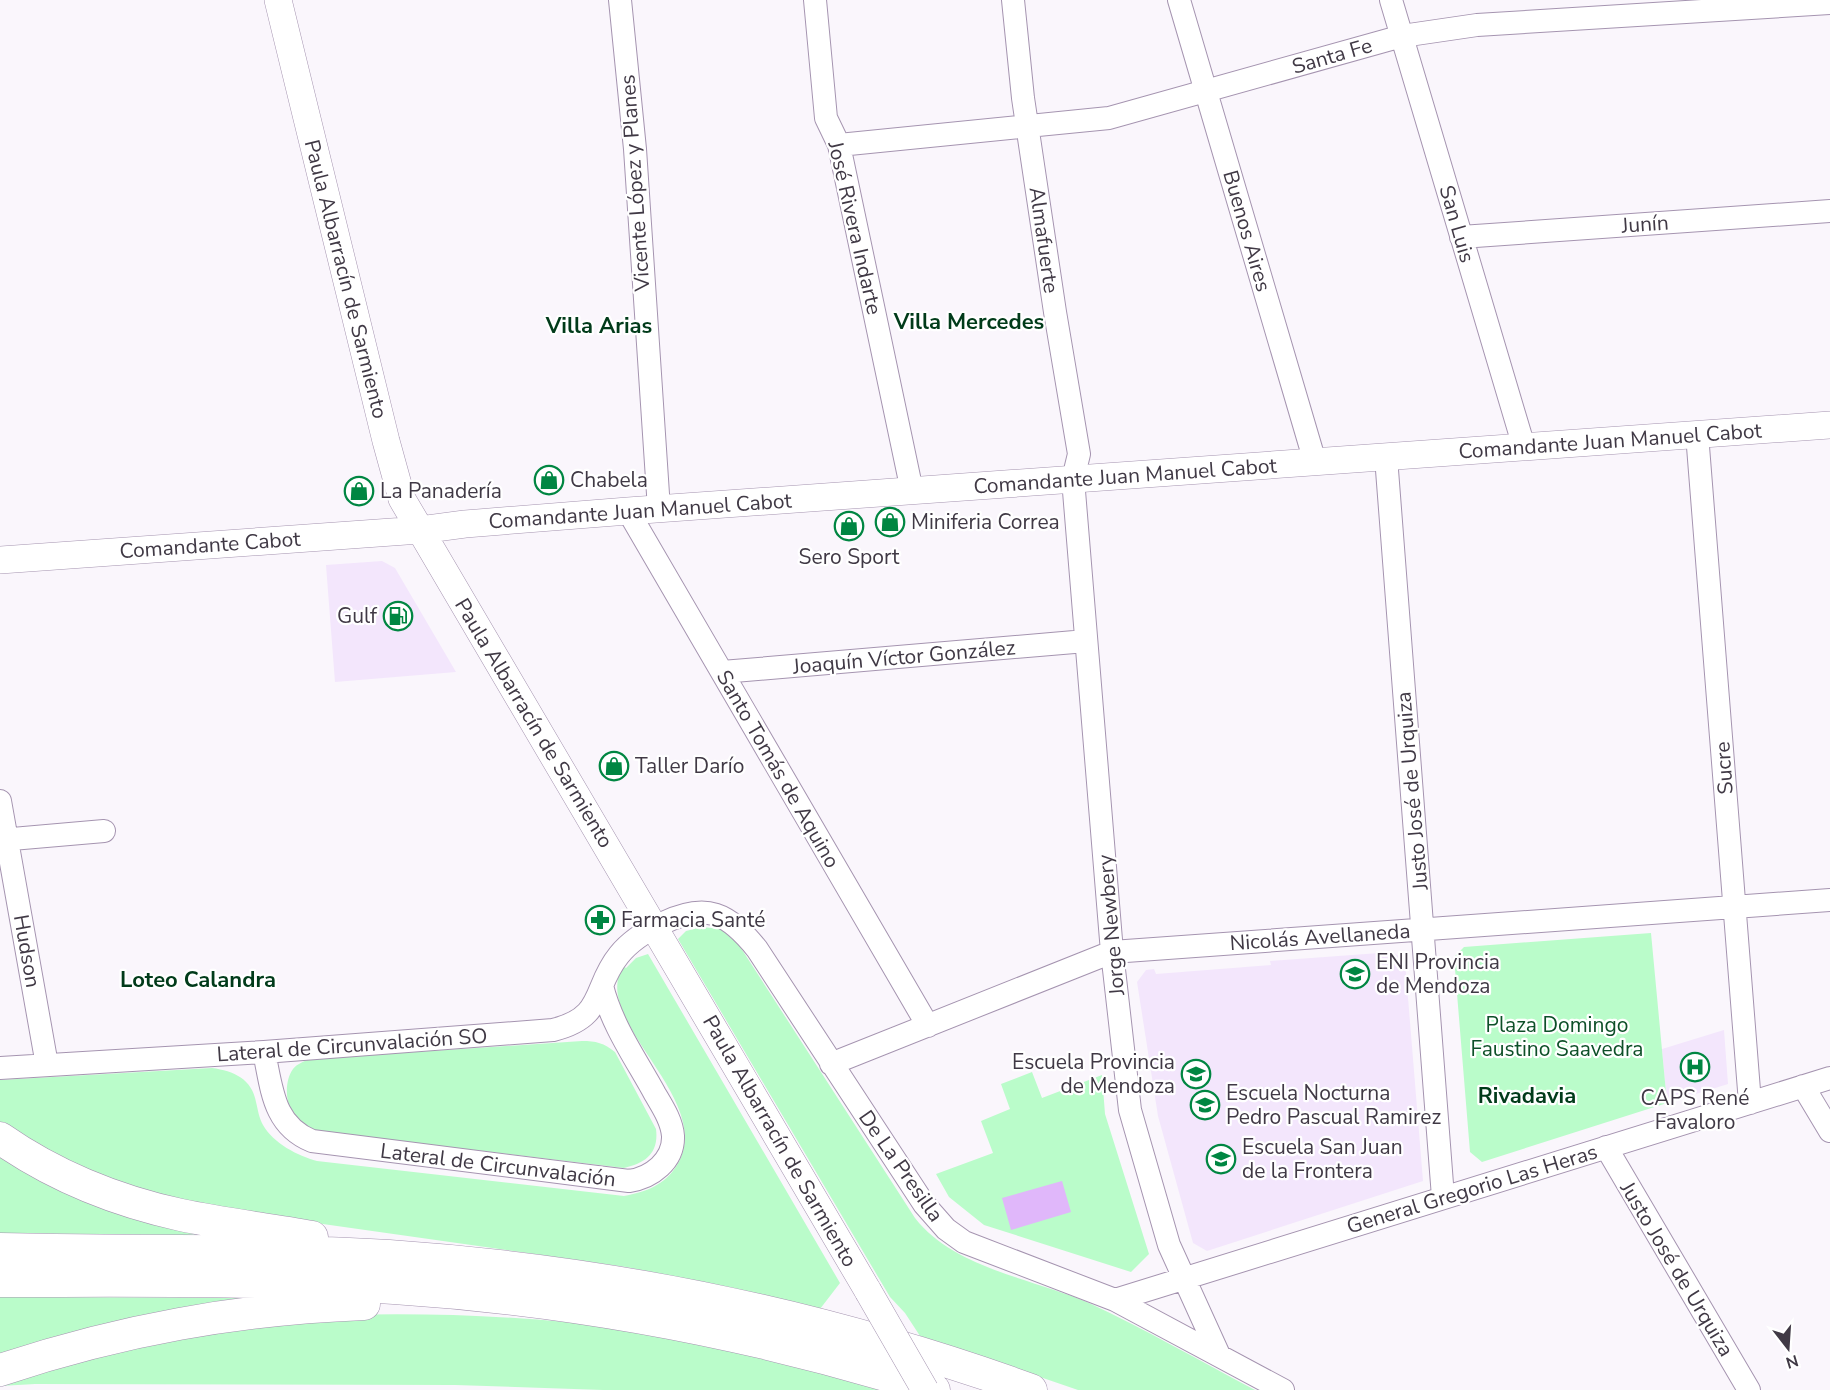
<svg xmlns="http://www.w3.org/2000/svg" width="1830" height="1390" font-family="'Nunito Sans',sans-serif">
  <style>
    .built { fill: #f3e6fc }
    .green { fill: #bafcca }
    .water { fill: #e0b7fa }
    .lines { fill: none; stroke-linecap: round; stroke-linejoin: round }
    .minor-casing { stroke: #a594b0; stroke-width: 24 }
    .major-casing { stroke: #a594b0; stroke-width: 28 }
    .highway-casing { stroke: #a594b0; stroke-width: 33 }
    .minor { stroke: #fff; stroke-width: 22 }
    .major { stroke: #fff; stroke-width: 27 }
    .highway { stroke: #fff; stroke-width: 32 }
    .major-bridge-casing { stroke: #a594b0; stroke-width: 28; stroke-linecap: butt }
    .major-bridge { stroke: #fff; stroke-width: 27 }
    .labels { text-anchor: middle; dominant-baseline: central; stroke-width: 4.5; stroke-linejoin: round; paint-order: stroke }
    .street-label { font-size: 21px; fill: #403945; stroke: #fff }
    .poi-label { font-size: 21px; fill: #403945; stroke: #fff; text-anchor: start }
    .park-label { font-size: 21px; fill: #0d5028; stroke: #fff }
    .neighbourhood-label { font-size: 22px; font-weight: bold; fill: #013b1a; stroke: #fff }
  </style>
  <rect width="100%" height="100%" fill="#faf6fc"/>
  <path class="built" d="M382 561 395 568 456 672 335 682 326 565Z
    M1393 952 1405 961 1423 1181 1207 1251 1193 1243 1158 1116 1137 982 1146 970 1154 969 1156 974 1271 965 1270 961Z
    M1724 1030 1728 1084 1667 1103 1662 1049Z"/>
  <path class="green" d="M702 927 721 929 739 945 915 1218C955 1269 1032 1278 1089 1303 1145 1329 1200 1361 1255 1390H1078L920 1336 905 1313 890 1297 678 939 686 931Z
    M1651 933 1667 1103 1482 1162 1470 1152 1454 957 1464 947Z
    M648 954 840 1283 820 1309 734 1288 626 1267 203 1207 109 1182 0 1125V1080L212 1068C234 1071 252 1079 256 1102 258 1110 259 1118 263 1125 273 1143 298 1156 317 1161L624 1196C646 1192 665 1185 677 1165 717 1099 589 1022 623 966L626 968 636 958Z
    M582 1041C596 1041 604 1043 615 1052L656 1129C659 1153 646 1163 624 1168L317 1131C313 1130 307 1129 303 1127 286 1116 282 1084 293 1069 297 1064 304 1061 310 1059Z
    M1032 1072 1042 1098 1102 1075 1105 1114 1149 1254 1131 1272 984 1225 949 1197 936 1174 993 1153 981 1121 1010 1109 1001 1084Z
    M0 1150 221 1233 186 1235 0 1233Z
    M0 1297 297 1298 0 1359Z
    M343 1315C417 1313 492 1315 566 1322 673 1333 778 1360 881 1390H603L455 1385 35 1384 0 1386V1379L120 1345Z"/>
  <path class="water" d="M1062 1181 1071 1212 1011 1230 1002 1198Z"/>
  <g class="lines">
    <g class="minor-casing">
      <path id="minor" d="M620 0 635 149 659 509
        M815 0 826 118 839 145 912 491
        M1013 0 1023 98 1055 312 1079 454 1073 479 1112 952 1130 1110 1169 1245 1219 1355
        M1179 0 1315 462
        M1391 0 1524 447
        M839 145 1109 118 1402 36 1477 25 1830 3
        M1461 237 1830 211
        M1697 434 1750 1103
        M1386 457 1443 1197
        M628 511 928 1026
        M722 672 1086 641
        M0 801 47 1065
        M0 840 104 831
        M264 1052C272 1089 273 1125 312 1141L629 1181C651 1178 674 1161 673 1136 672 1121 662 1106 655 1094 636 1059 612 1026 602 986
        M831 1064 1112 952 1830 900
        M0 1068 264 1052 553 1030C606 1017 592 988 619 955 631 940 646 931 663 923 707 902 728 913 757 949L924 1204 946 1229 964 1242 1115 1300 1283 1390
        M1803 1086 1830 1131
        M1606 1147 1749 1390
        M1115 1300 1830 1078"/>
    </g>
    <g class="major-casing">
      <path id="major" d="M278 0 386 441 402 499 868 1291
        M0 560 420 530 465 524 628 511 1830 425"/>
    </g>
    <g class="highway-casing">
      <path id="highway" d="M0 1138C53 1175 117 1201 181 1215 224 1224 268 1229 312 1237
        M0 1249C58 1250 116 1251 174 1251 245 1251 318 1251 389 1256 609 1271 824 1315 1031 1390
        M0 1281C131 1281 263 1279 394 1288 577 1300 759 1334 934 1390
        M0 1370C121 1330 237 1309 364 1304"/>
    </g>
    <use href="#minor" class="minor"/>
    <use href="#major" class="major"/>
    <use href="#highway" class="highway"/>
    <g class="major-bridge-casing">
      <path id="major-bridge" d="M868 1291 925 1390"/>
    </g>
    <use href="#major-bridge" class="major-bridge"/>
  </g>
  <defs>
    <g id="shop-ring" transform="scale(1.5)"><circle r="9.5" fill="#fff" stroke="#008642" stroke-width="1.5"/><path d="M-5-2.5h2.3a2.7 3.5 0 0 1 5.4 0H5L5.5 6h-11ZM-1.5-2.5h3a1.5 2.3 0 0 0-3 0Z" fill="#008642"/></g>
    <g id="fuel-ring" transform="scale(1.5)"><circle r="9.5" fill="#fff" stroke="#008642" stroke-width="1.5"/><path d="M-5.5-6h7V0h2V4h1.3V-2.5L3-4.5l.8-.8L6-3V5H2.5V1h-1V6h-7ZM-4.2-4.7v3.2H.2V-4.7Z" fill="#008642"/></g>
    <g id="pharmacy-ring" transform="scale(1.5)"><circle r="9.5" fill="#fff" stroke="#008642" stroke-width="1.5"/><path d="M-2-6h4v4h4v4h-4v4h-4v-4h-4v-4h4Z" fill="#008642"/></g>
    <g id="school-ring" transform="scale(1.5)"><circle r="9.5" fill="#fff" stroke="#008642" stroke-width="1.5"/><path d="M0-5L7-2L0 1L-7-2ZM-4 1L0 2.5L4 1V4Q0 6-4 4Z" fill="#008642"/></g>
    <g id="hospital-ring" transform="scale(1.5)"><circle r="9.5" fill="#fff" stroke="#008642" stroke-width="1.5"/><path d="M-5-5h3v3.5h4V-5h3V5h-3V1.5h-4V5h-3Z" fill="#008642"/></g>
  </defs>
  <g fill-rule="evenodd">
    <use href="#shop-ring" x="549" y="480"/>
    <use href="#shop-ring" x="359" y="491"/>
    <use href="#shop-ring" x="890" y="522"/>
    <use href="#shop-ring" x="849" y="526"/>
    <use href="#fuel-ring" x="398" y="616"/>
    <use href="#shop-ring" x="614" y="766"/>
    <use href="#pharmacy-ring" x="600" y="920"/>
    <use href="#school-ring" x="1355" y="974"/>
    <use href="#hospital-ring" x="1695" y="1067"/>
    <use href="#school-ring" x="1196" y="1074"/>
    <use href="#school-ring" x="1205" y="1105"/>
    <use href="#school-ring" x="1221" y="1159"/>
  </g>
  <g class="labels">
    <g class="street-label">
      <text transform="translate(1332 56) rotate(-16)">Santa Fe</text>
      <text transform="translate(635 183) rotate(-94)">Vicente López y Planes</text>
      <text transform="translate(1457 224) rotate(74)">San Luis</text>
      <text transform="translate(1645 224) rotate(-4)">Junín</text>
      <text transform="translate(855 228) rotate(77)">José Rivera Indarte</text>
      <text transform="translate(1247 231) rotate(74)">Buenos Aires</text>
      <text transform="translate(1044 240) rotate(82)">Almafuerte</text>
      <text transform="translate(346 279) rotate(76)">Paula Albarracín de Sarmiento</text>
      <text transform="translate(1610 441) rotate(-4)">Comandante Juan Manuel Cabot</text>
      <text transform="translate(1125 476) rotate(-4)">Comandante Juan Manuel Cabot</text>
      <text transform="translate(640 511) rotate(-4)">Comandante Juan Manuel Cabot</text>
      <text transform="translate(210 545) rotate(-4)">Comandante Cabot</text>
      <text transform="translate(904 657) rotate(-5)">Joaquín Víctor González</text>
      <text transform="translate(534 723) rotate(59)">Paula Albarracín de Sarmiento</text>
      <text transform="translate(1724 768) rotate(-94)">Sucre</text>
      <text transform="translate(778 769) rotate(60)">Santo Tomás de Aquino</text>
      <text transform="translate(1412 791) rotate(-95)">Justo José de Urquiza</text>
      <text transform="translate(1111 925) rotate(-95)">Jorge Newbery</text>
      <text transform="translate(1320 937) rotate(-4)">Nicolás Avellaneda</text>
      <text transform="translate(27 951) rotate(80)">Hudson</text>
      <text transform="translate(352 1045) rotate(-4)">Lateral de Circunvalación SO</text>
      <text transform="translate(780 1141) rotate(60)">Paula Albarracín de Sarmiento</text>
      <text transform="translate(498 1165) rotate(7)">Lateral de Circunvalación</text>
      <text transform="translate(901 1166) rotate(55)">De La Presilla</text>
      <text transform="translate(1472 1189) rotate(-17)">General Gregorio Las Heras</text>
      <text transform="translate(1677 1269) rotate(59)">Justo José de Urquiza</text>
    </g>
    <g class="poi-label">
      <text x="570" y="480">Chabela</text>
      <text x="380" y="491">La Panadería</text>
      <text x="911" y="522">Miniferia Correa</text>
      <text x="849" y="557" text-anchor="middle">Sero Sport</text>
      <text x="377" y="616" text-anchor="end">Gulf</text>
      <text x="635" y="766">Taller Darío</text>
      <text x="621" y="920">Farmacia Santé</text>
      <text x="1376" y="962">ENI Provincia<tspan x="1376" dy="24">de Mendoza</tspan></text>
      <text x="1175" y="1062" text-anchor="end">Escuela Provincia<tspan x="1175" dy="24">de Mendoza</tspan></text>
      <text x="1226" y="1093">Escuela Nocturna<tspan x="1226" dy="24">Pedro Pascual Ramirez</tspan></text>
      <text x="1695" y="1098" text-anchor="middle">CAPS René<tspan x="1695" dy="24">Favaloro</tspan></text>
      <text x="1242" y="1147">Escuela San Juan<tspan x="1242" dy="24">de la Frontera</tspan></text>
    </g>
    <g class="park-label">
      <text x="1557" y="1025">Plaza Domingo<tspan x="1557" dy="24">Faustino Saavedra</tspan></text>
    </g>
    <g class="neighbourhood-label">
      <text x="969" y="322">Villa Mercedes</text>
      <text x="599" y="326">Villa Arias</text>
      <text x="198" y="980">Loteo Calandra</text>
      <text x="1527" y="1096">Rivadavia</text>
    </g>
  </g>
  <g transform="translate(1788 1348) rotate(163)" stroke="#ffffff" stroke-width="4.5" paint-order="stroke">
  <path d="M0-4.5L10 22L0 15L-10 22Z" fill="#403945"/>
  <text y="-9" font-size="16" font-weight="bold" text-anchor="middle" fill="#403945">N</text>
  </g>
</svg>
